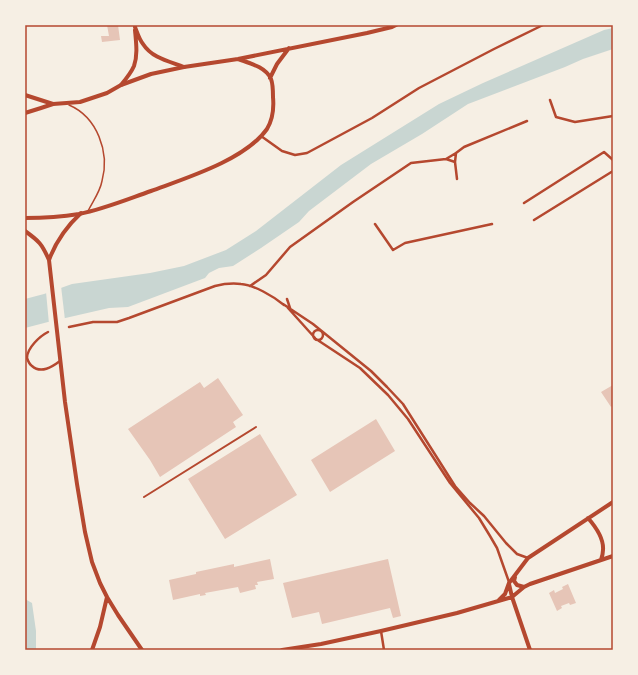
<svg xmlns="http://www.w3.org/2000/svg" width="638" height="675" font-family="'Sofia Sans Condensed',sans-serif">
  <style>
    .water { fill: #c9d6d2 }
    .pier { fill: #f6efe4 }
    .building { fill: #e6c5b7 }
    .lines { fill: none; stroke-linecap: round; stroke-linejoin: round }
    .service { stroke: #b5482f; stroke-width: 1.5 }
    .pedestrian { stroke: #b5482f; stroke-width: 2 }
    .minor { stroke: #b5482f; stroke-width: 2.5 }
    .secondary { stroke: #b5482f; stroke-width: 4 }
    .primary { stroke: #b5482f; stroke-width: 4 }
    .neatline { fill: none; stroke: #b5482f; stroke-width: 1.5 }
  </style>
  <rect width="100%" height="100%" fill="#f6efe4"/>
  <path class="water" d="M613 28V49L583 59 565 67 468 104 422 134 371 164 309 211 299 222 261 248 233 266 219 268 209 273 205 278 128 307 109 308 48 322 25 328V299L44 294 72 284 150 273 184 266 226 250 256 231 341 165 439 104 483 83 604 30Z
    M25 599 32 603 36 631V650H25Z"/>
  <path class="pier" d="M61 286 65 320 49 324 46 292Z"/>
  <path class="building" d="M107 25H118L120 40 102 42 101 36H109Z
    M218 378 243 415 233 422 236 427 160 477 150 460 128 429 200 382 204 388Z
    M613 385V405L611 407 601 392Z
    M376 419 395 451 330 492 311 460Z
    M260 434 297 495 225 539 188 479Z
    M270 559 274 579 257 582 258 585H255L256 589 240 593 238 587 205 593 206 595 200 596V594L173 600 169 580 196 574V572L234 564V567Z
    M388 559 401 616 393 618 390 608 322 624 319 612 292 618 283 583Z
    M568 584 576 603 570 605 569 603 561 606 562 608 557 611 549 593 554 590 555 593 563 589 562 587Z"/>
  <g class="lines">
    <path class="service" d="M69 105C97 117 110 152 102 181 100 192 93 201 88 211"/>
    <path class="pedestrian" d="M144 497 256 427"/>
    <path class="minor" d="M550 100 556 117 575 122 613 116
      M261 136 282 151 295 155 307 153 372 118 419 88 494 49 543 25
      M456 153 464 147 527 121
      M455 162 457 179
      M524 203 604 152 613 160
      M534 220 613 171
      M375 224 393 250 405 243 492 224
      M250 286 266 275 290 247 353 202 411 163 446 159 456 153 455 162 446 159
      M287 299 290 308
      M283 304 313 324 371 371 387 387 403 404 455 486 470 503 484 516 506 543 517 554 528 558
      M288 308 315 338
      M69 327 93 322H117L129 318 215 286C223 284 232 283 241 284 254 285 273 296 284 305
      M313 335a5 5 0 1 1 10 0a5 5 0 1 1-10 0Z
      M48 332C40 336 27 348 27 358 28 361 29 364 32 366 41 374 52 367 60 361
      M316 339 360 368 388 395 408 419 450 483 479 518 490 536 497 548 509 582
      M381 631 384 650"/>
    <path class="secondary" d="M135 27C137 32 139 39 143 44 152 58 168 61 184 67
      M121 85C126 79 131 73 134 66 138 55 136 42 135 30
      M25 95 53 104
      M25 231C39 241 42 244 49 260L65 402 77 484 85 532 92 562 100 583 107 597 118 615 142 650
      M49 260C56 241 67 226 81 213
      M588 518C595 526 604 538 603 550 603 553 602 557 601 560
      M515 577 514 581 517 585 524 587
      M509 584 512 597 530 650
      M499 600 505 594 509 583 528 558 613 502
      M92 650 100 627 107 597
      M282 650 321 644 381 631 457 613 512 597 524 587 530 584 613 556"/>
    <path class="primary" d="M270 78 277 64 289 48
      M25 113 41 108 53 104 80 102 107 93 121 85 151 74 184 67 238 59 367 33 392 27 396 25
      M25 218C43 218 61 217 79 214 104 209 128 199 151 191 186 178 245 160 267 129 273 119 274 108 273 97 273 91 273 84 271 79 266 67 249 63 238 59"/>
  </g>
  <rect width="638" height="675" fill="none" stroke="#f6efe4" stroke-width="52"/>
  <rect x="26" y="26" width="586" height="623" class="neatline"/>
</svg>
